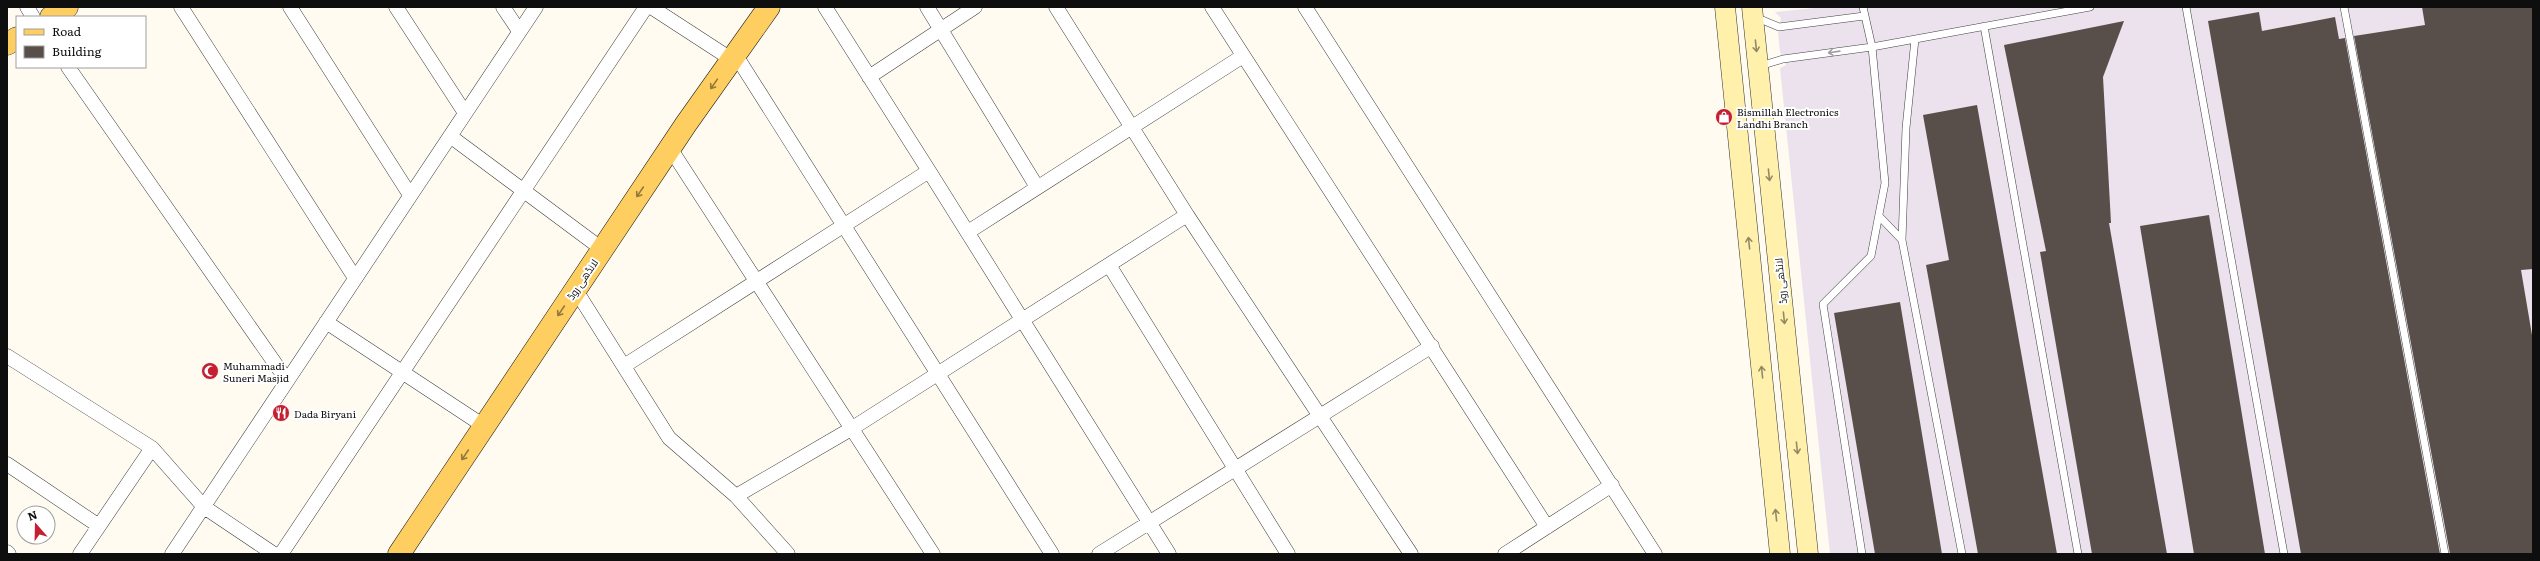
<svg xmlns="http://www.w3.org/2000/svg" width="2540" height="561" font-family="Literata,Cairo,serif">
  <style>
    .industrial { fill: #ebe2ed }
    .building { fill: #584f4a }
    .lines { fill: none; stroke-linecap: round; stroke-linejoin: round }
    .lane-casing { stroke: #414141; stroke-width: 8 }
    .street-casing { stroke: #414141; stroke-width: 15 }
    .secondary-casing { stroke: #303030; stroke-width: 21 }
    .primary-casing { stroke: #1f1f1f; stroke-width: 23 }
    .lane { stroke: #fff; stroke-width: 7 }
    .street { stroke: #fff; stroke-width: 14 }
    .secondary { stroke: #fff0ab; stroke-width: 20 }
    .primary { stroke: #fece60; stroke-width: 22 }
    .oneway { stroke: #938a64 }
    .oneway2 { stroke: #9f9f9f }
    .oneway3 { stroke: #92783b }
    .labels { text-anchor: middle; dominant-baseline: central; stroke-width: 4; stroke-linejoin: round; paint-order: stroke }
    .poi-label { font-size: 10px; fill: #0e0e0e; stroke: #fff; text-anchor: start }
    .street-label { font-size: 10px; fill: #0e0e0e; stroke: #fff }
  </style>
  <rect width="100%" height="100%" fill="#fffbf0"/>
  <path class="industrial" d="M1825 7H2533V554H1830L1780 68 1786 65 1780 52 1778 33 1781 18 1775 12Z"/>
  <path class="building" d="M2422 7H2533V269L2521 270 2533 341V554H2450L2354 36 2425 25Z
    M2259 12 2262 31 2335 17 2339 39 2345 38 2440 554H2301L2208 21Z
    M2124 21 2103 77 2111 223H2109L2167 554H2092L2040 252 2046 251 2004 45Z
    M1977 105 2057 554H1978L1926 265 1949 260 1923 115Z
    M2209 215 2265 554H2194L2140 226Z
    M1900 302 1942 554H1875L1834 313Z"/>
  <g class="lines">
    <g class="lane-casing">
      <path id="lane" d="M2186 7 2284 554
        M2344 7 2445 554
        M1755 17 1779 27 1864 16
        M1984 26 2078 554
        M1760 66 1783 59 1872 47 2090 7
        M1879 216 1902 240 1962 554
        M1902 240 1906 128 1915 39
        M1862 554 1823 304 1871 256 1885 183 1872 47 1863 7"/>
    </g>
    <g class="street-casing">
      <path id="street" d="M27 7 33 17
        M181 7 355 278
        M290 7 410 195
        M396 7 465 113
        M503 7 519 31
        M651 7 731 59
        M825 7 929 171
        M927 7 1037 187
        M1212 7 1547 527
        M1305 7 1655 554
        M735 54 1052 554
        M68 67 286 379
        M869 77 975 7
        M450 136 602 249
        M670 148 933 554
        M1187 215 1411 554
        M968 232 1243 56
        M1109 265 1288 554
        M575 289 669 438 736 496 788 554
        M326 322 484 426
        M7 356 152 448 204 507 274 554
        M624 366 929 171 1169 554
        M7 464 99 526
        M736 496 851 429 1187 215 1056 7
        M7 552 9 554
        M80 554 152 448
        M172 554 536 7
        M281 554 646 7
        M1099 554 1432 346
        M1505 554 1612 485"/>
    </g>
    <g class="secondary-casing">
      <path id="secondary" d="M1725 7 1780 554
        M1752 7 1808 554"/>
    </g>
    <g class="primary-casing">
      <path id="primary" d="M51 17 67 7
        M7 44 17 38
        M399 554 686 124 769 7"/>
    </g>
    <use href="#lane" class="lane"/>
    <use href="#street" class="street"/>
    <use href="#secondary" class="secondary"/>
    <use href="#primary" class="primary"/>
  </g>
  <defs><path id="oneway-shaft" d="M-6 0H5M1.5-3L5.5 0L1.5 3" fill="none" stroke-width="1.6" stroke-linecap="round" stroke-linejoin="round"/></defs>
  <g class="oneway">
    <use href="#oneway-shaft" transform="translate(1756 46) rotate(84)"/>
    <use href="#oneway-shaft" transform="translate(1769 175) rotate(84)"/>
    <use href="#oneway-shaft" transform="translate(1749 243) rotate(-96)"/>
    <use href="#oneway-shaft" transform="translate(1784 318) rotate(84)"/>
    <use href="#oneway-shaft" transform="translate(1762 372) rotate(-96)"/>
    <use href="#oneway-shaft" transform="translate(1797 448) rotate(84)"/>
    <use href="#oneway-shaft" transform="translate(1776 515) rotate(-96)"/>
  </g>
  <use class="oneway2" href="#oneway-shaft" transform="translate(1834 52) rotate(172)"/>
  <g class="oneway3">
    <use href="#oneway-shaft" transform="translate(714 84) rotate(125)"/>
    <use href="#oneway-shaft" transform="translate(640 192) rotate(124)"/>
    <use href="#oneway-shaft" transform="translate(561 311) rotate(124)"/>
    <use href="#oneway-shaft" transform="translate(465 455) rotate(124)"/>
  </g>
  <defs>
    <g id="shop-disc" transform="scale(0.9)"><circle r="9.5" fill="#c51f32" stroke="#fff"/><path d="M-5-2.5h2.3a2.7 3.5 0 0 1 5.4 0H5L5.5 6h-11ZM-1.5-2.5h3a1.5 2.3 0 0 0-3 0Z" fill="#fff"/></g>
    <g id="mosque-disc" transform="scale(0.9)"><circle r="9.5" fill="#c51f32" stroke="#fff"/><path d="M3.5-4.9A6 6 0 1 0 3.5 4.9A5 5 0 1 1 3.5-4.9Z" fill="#fff"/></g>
    <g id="restaurant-disc" transform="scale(0.9)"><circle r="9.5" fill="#c51f32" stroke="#fff"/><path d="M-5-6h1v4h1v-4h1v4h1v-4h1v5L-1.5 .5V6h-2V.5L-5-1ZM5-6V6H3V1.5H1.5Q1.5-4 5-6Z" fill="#fff"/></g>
  </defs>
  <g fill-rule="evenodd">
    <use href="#shop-disc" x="1724" y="117"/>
    <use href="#mosque-disc" x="210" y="371"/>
    <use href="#restaurant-disc" x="281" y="413"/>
  </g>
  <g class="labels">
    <g class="poi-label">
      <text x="1737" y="111">Bismillah Electronics<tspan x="1737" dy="12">Landhi Branch</tspan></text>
      <text x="223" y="365">Muhammadi<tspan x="223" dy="12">Suneri Masjid</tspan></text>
      <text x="294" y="413">Dada Biryani</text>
    </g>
    <g class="street-label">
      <text transform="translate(582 279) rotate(-56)">لانڈھی روڈ</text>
      <text transform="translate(1780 281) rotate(-96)">لانڈھی روڈ</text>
    </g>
  </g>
  <rect width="2540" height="561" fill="none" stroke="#0e0e0e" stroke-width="16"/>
  <rect x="16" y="16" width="130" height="52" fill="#ffffff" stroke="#9f9f9f"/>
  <rect x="24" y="29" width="20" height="6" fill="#fece60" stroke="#9f9f9f"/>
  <text x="52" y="36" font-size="12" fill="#0e0e0e">Road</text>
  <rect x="24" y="46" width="20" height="12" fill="#584f4a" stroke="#9f9f9f"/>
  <text x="52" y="56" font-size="12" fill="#0e0e0e">Building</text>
  <g transform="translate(36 525) rotate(340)"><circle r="19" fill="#ffffff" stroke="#9f9f9f"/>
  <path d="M0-3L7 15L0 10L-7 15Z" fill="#c51f32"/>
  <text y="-6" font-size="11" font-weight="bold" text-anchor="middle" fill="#0e0e0e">N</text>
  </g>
</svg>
